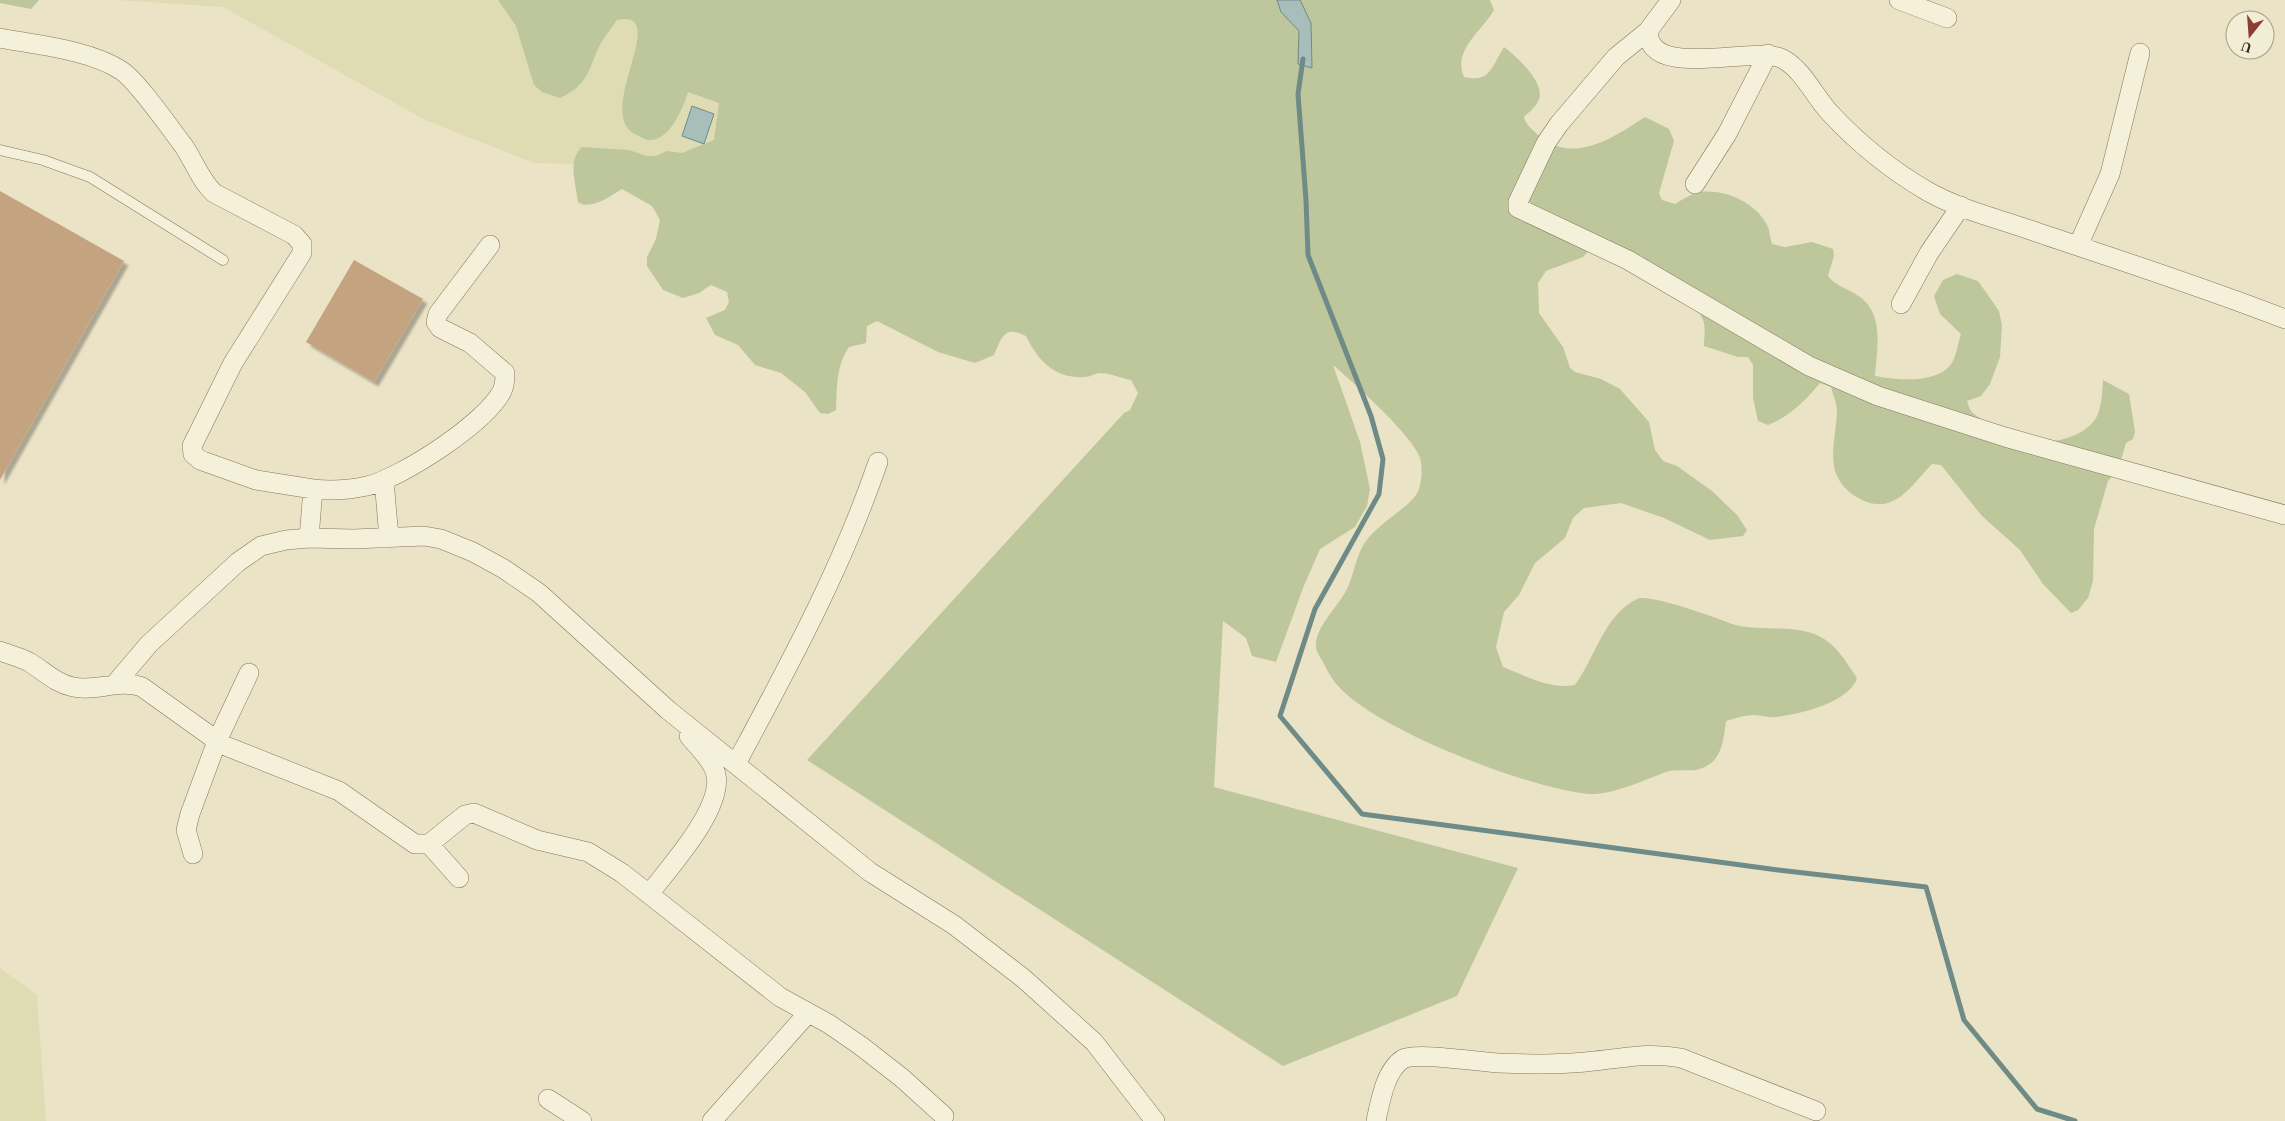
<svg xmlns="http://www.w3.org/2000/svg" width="2285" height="1121" font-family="Georgia,serif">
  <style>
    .farmland { fill: #dfdcb4 }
    .green { fill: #bdc79b }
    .water { fill: #a7beba; stroke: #6f8b87 }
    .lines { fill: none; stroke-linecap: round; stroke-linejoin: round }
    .stream { stroke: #6f8b87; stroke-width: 5 }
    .building { fill: #c4a480; filter: url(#shadow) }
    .service-casing { stroke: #83765e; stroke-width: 11 }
    .minor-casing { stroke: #83765e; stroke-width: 20 }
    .service { stroke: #f5f0d9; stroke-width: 10 }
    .minor { stroke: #f5f0d9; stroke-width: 19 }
  </style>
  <defs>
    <filter id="shadow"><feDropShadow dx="4.5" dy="4.5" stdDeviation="1" flood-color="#0004"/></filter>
  </defs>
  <rect width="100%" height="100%" fill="#eae3c6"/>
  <path class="farmland" d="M116 0H513L612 8 649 27 688 80 733 107 709 157 580 164 534 163 427 121 223 7Z
    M0 968 37 995 46 1121H0Z"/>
  <path class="green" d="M0 0H39L31 9 0 3Z
    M498 0H1490L1494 10C1483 30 1452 50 1464 77 1490 83 1491 68 1504 47 1516 56 1545 82 1539 99 1537 106 1529 112 1524 117 1526 125 1532 129 1538 135 1573 166 1614 137 1645 117L1669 129 1674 141 1659 193 1662 200 1675 204C1682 200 1692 193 1700 192 1725 189 1755 202 1767 225 1770 230 1770 238 1772 244L1785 247 1812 242 1833 249 1834 256 1828 276C1836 286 1846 288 1857 295 1885 312 1877 348 1875 376 1896 380 1940 385 1953 361 1957 353 1958 342 1961 334L1940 314 1934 296 1943 280 1957 274 1978 281 1999 311 2002 325 2000 357 1990 384 1981 396 1967 401C1969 406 1970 412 1974 414 1988 425 2029 439 2046 441 2063 442 2087 433 2096 418 2102 407 2102 393 2103 380L2129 394 2135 432 2133 439 2126 443 2118 470 2108 481 2094 529 2093 581 2088 598 2078 610 2071 613 2043 584 2020 550 1982 516 1941 465 1932 464C1908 489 1892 519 1855 496 1845 490 1836 479 1834 466 1831 448 1837 428 1837 409 1836 402 1833 394 1831 387L1820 383C1805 401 1790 416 1768 425L1758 421 1753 398V365L1748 357H1738L1704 346C1704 337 1706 328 1703 320 1692 290 1621 260 1593 246L1583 257 1546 271 1538 283 1539 313 1563 347 1570 368 1575 372 1601 379 1620 389 1649 422 1655 450 1663 461 1677 466 1712 491 1737 515 1747 530 1743 536 1710 540 1664 518 1621 503 1584 508 1573 518 1565 538 1535 563 1519 595 1504 612 1496 647 1503 667C1524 675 1551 690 1575 685 1595 658 1604 615 1637 599 1649 593 1716 618 1732 624 1759 632 1795 624 1819 636 1837 645 1846 662 1857 678 1849 703 1800 714 1776 717 1768 718 1760 715 1753 715 1744 715 1734 719 1726 721 1723 743 1722 764 1696 770 1686 771 1675 769 1666 772 1644 780 1613 795 1589 794 1530 789 1380 731 1340 688 1332 680 1327 670 1322 660 1320 657 1317 652 1316 648 1314 630 1334 610 1343 596 1354 580 1354 558 1366 541 1379 523 1404 511 1416 495 1422 487 1423 468 1420 458 1414 437 1352 381 1333 365L1360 442 1370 489 1367 506 1355 527 1320 549 1303 588 1276 662 1252 656 1246 638 1223 621 1214 787 1518 868 1457 996 1283 1066 807 760 1124 413 1130 410 1138 393 1131 380C1121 378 1109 373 1100 373 1095 373 1090 377 1085 377 1055 379 1038 361 1026 336 1004 325 1002 337 994 355L975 363 938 352 877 321 867 326 866 343 849 347C836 366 837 388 836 410L828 414 820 413 805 392 781 373 755 365 738 345 715 335 706 318 725 310 729 302 727 292 711 285 699 293 683 298 663 290 647 266V257L656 239 660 220 652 206 622 189C610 196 591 211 578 202 576 185 567 160 582 147L629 150 647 156H656L667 151 682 153 714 140 719 103 688 92C683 108 670 141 649 140 645 140 639 136 635 134 593 114 673 8 617 20 612 27 606 35 601 43 587 70 591 83 560 98L542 92 534 85 516 26Z"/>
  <path class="water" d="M1277 0H1300L1311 23 1312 68 1298 64 1299 31 1281 12Z
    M692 106 714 114 704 144 682 136Z"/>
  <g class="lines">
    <path class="stream" d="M1303 59 1298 94 1306 200 1308 255 1371 416 1383 459 1379 494 1315 609 1280 716 1362 814 1778 870 1926 887 1964 1020 2037 1109 2075 1121"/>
  </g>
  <path class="building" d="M0 191 124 261 0 480Z
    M354 260 423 299 374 382 306 342Z"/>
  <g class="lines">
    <g class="service-casing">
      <path id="service" d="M0 150 43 160 90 177 223 260"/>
    </g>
    <g class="minor-casing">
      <path id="minor" d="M1671 0 1648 31C1649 82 1756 44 1783 59 1804 71 1814 96 1830 113 1858 143 1891 170 1927 191 1960 210 2000 219 2036 232 2119 260 2203 287 2285 319
        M1899 0 1947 18
        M1648 31 1616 57 1559 124 1546 143 1518 202V208L1628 260 1809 366 1878 396 2005 437 2285 515
        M0 38C36 45 91 50 122 71 139 83 169 127 183 145 194 161 200 180 214 193L294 235 302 244V253L233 363 192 446 193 454 200 460 256 480 313 489
        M1695 184 1727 134 1768 54
        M2078 246 2110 174 2140 53
        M1901 304 1929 253 1961 206
        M384 480 389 538
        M309 538 354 539 424 536 441 539 473 552 504 569 539 593 668 710 870 872 954 925 1023 978 1094 1042 1155 1121
        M0 651C10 655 20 657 29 662 44 671 55 683 73 687 96 692 119 679 142 687L223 745 339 791 415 844H429L465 815 474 813 537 840 588 852 622 873 780 997 829 1024 861 1046 902 1078 944 1116
        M115 684 149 644 238 562 261 546 286 540 309 538 313 489C331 491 349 490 367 486 401 478 486 423 502 391 505 385 505 379 505 373L470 343 440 328 436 322 438 314 490 245
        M736 764C789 665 842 568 878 462
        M429 844 459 878
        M193 854 186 830 190 814 217 741 249 673
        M649 894C668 869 730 802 714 769 709 757 697 746 689 736
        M548 1099 582 1121
        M712 1121 808 1013
        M1376 1121C1380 1103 1385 1070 1403 1059 1416 1052 1480 1062 1498 1063 1530 1064 1562 1065 1594 1061 1627 1058 1647 1052 1681 1058L1816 1111"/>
    </g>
    <use href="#service" class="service"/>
    <use href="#minor" class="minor"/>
  </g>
  <g transform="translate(2250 35) rotate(197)"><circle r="24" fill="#f2edd5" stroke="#a6a08d"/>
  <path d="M0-4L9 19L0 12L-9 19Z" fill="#8c3c34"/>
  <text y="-8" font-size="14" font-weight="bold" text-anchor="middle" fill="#352c20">U</text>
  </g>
</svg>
